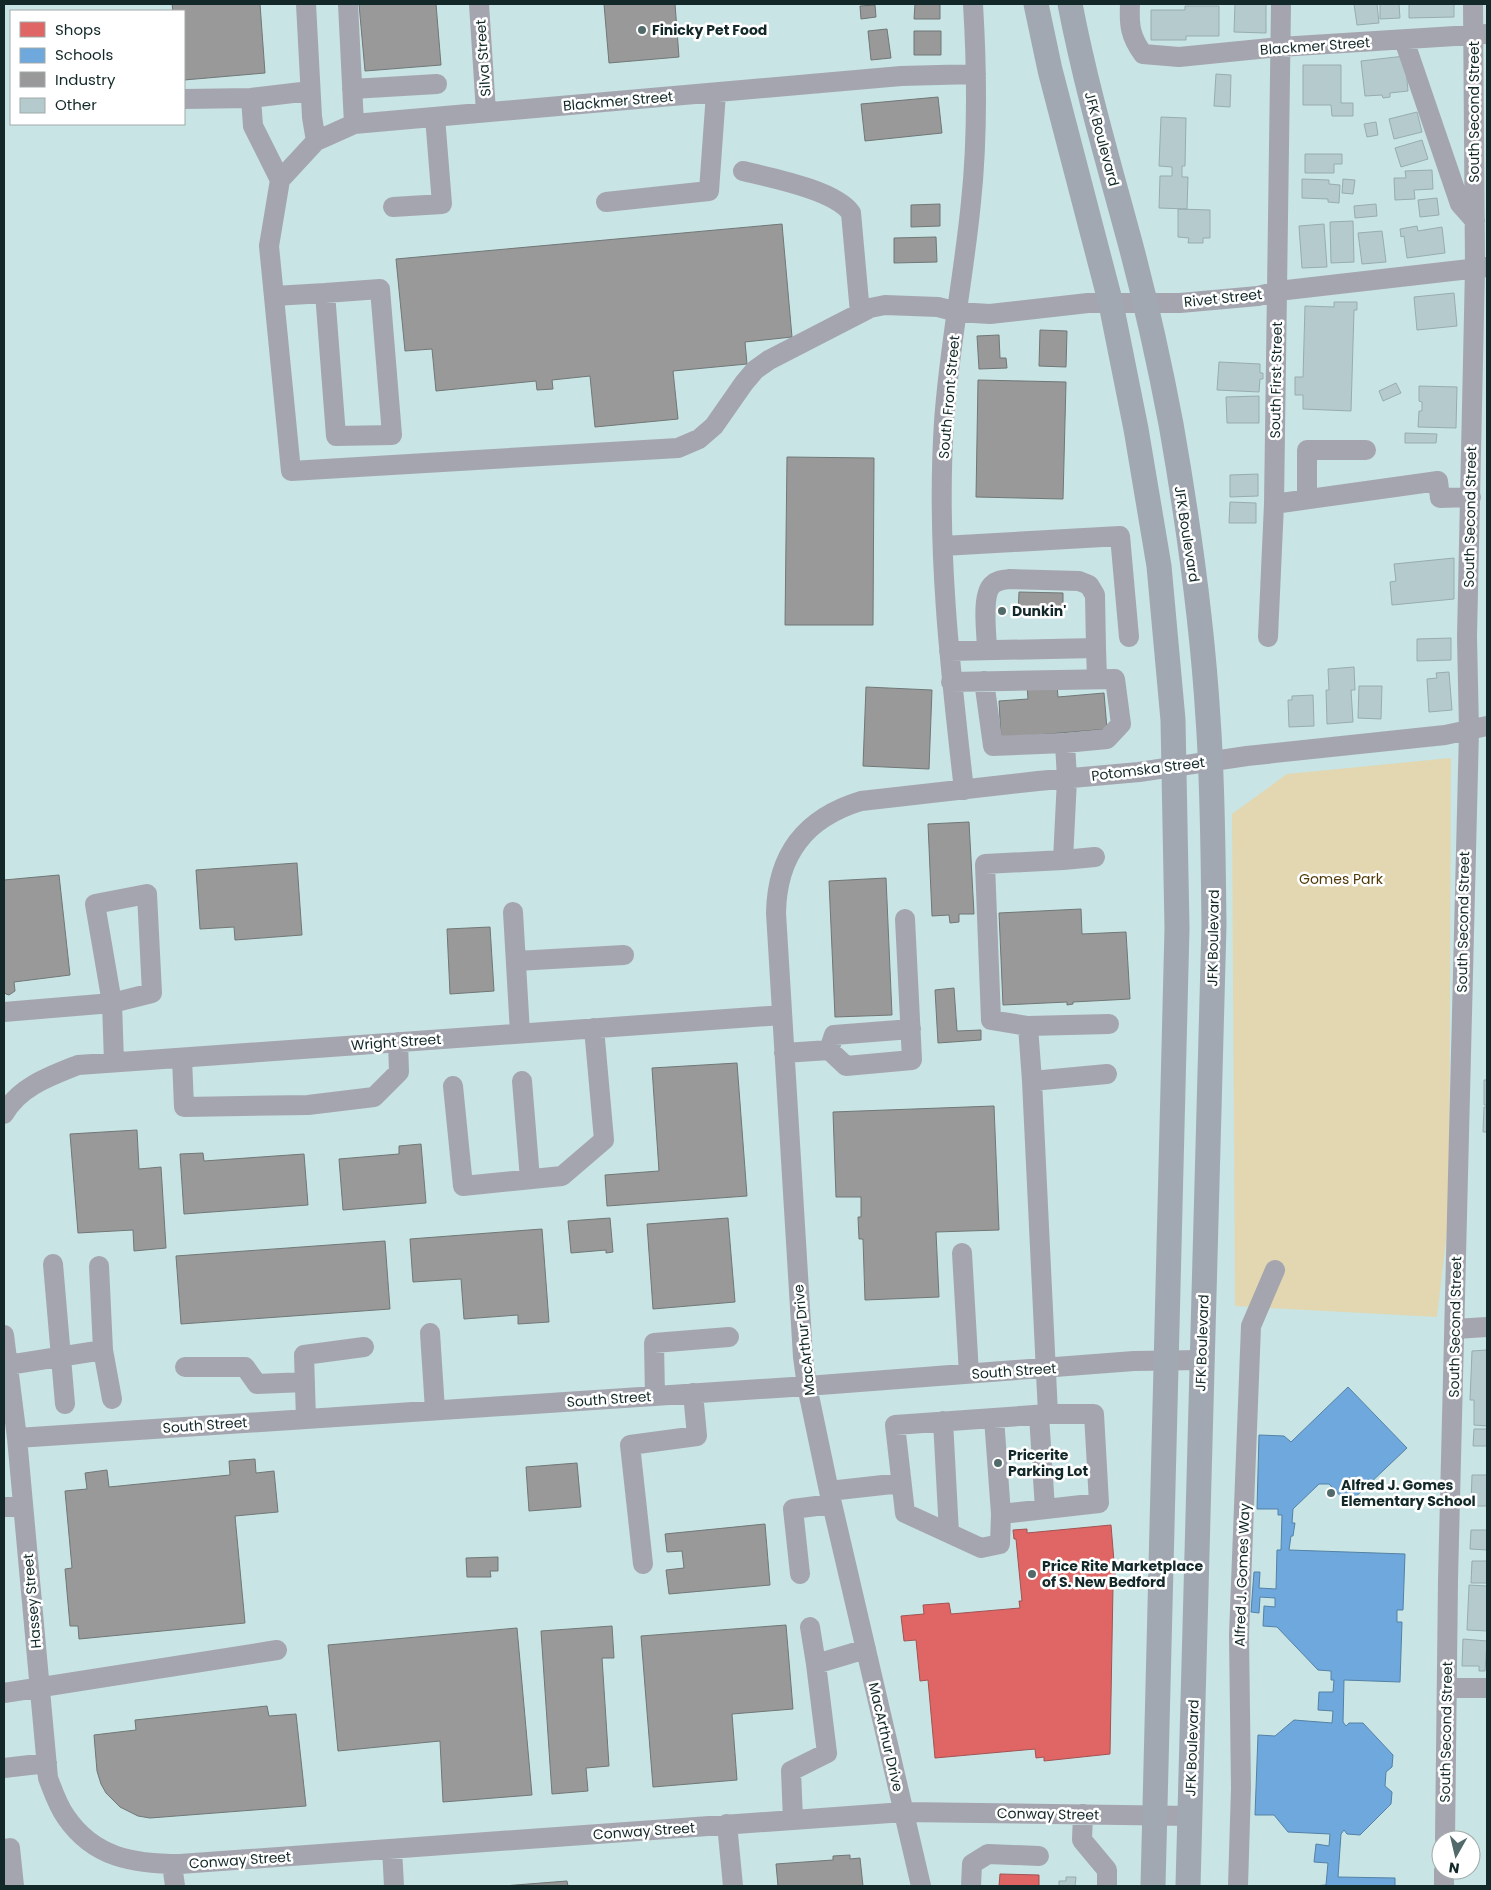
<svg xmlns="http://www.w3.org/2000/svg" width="1491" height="1890" font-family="Poppins,sans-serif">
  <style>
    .green { fill: #e2d7b0 }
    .shops { fill: #e06666; stroke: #a25353 }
    .schools { fill: #6fa8dc; stroke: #5382a6 }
    .industry { fill: #999; stroke: #717777 }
    .building { fill: #b4cacd; stroke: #98acaf }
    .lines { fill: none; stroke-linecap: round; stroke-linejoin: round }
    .minor { stroke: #a5a5af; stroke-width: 20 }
    .major { stroke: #a1a8b1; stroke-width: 25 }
    .poi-dot { fill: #526a6a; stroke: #fff; stroke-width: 2 }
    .labels { text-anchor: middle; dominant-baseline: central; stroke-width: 5; stroke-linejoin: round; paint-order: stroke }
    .poi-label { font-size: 14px; font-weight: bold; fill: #132828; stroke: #fff; text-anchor: start }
    .street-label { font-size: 14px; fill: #132828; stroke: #fff }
    .park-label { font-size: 14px; fill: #513805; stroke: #fff }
  </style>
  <rect width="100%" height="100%" fill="#c8e4e4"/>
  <path class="green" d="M1451 758 1449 1214 1437 1317 1235 1306 1232 814 1287 774Z"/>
  <path class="shops" d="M1111 1525 1116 1586H1113L1110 1754 1044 1761V1757L1036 1758 1035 1749 935 1758 928 1680 920 1681 916 1640 904 1641 901 1616 924 1614 923 1605 949 1603 951 1614 1020 1608 1019 1601H1022L1016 1539H1014L1013 1530 1027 1529V1533Z
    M1000 1874 1039 1875V1886H999Z"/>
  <path class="schools" d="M1348 1387 1407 1448 1348 1504 1329 1484H1319L1293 1509 1292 1523H1295L1293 1536H1291L1289 1550 1405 1554 1403 1610H1397V1622H1402L1400 1682 1344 1680 1343 1722 1346 1726 1349 1723H1363L1393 1755 1392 1767 1386 1772 1385 1786 1392 1792 1391 1804 1360 1835 1347 1834 1344 1830 1341 1834 1338 1877 1395 1878V1886H1313L1326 1885 1328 1863 1314 1862 1316 1844 1329 1846 1330 1834 1288 1832 1274 1815H1255L1258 1735 1275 1736 1294 1720 1332 1723 1333 1711 1318 1710 1319 1692H1333L1334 1680H1331V1671L1318 1670 1277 1627 1263 1626 1264 1606 1275 1607V1598L1260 1597 1259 1613 1251 1612 1254 1572H1260L1259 1588 1276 1589 1277 1550H1281L1282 1515H1278V1509H1257L1259 1435 1284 1436 1291 1442Z"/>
  <path class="industry" d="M172 4H260L265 73 184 80V11H173Z
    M359 4H436L441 65 365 71Z
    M604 4H675L679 57 609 63Z
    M915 4H940V19H914Z
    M875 5 876 17 861 19 860 6Z
    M887 29 891 58 871 60 868 31Z
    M914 31H941V55H914Z
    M938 97 942 133 865 141 861 104Z
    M940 204V226L911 227V205Z
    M782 224 792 337 745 342 747 364 673 371 678 419 595 427 590 376 552 380 553 389 537 390 536 381 436 391 432 349 405 351 396 259Z
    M936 237 937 262 894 263V238Z
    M1040 330 1067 331 1066 367 1039 366Z
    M999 335 1000 358H1006L1007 368 979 369 977 336Z
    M978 380 1066 382 1063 499 976 497Z
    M787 457 874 458 873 625H785Z
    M1019 592 1063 593V617L1018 616Z
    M1057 684 1058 697 1104 693 1107 729 1001 738 999 701 1028 699 1027 686Z
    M866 687 932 690 929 769 863 766Z
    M969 822 974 914H959V922L950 923 949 915 932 916 928 824Z
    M297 863 302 935 235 940 234 927 200 929 196 870Z
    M59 875 70 975 14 982 15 991 9 995 6 994 4 992V880Z
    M886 878 892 1015 835 1017 829 881Z
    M1081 909 1082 934 1126 932 1130 999 1073 1002V1004L1067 1005V1002L1003 1005 999 913Z
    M490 927 494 991 450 994 447 929Z
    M954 988 957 1031 981 1030V1040L938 1043 935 990Z
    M737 1063 747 1196 607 1206 605 1175 659 1171 652 1068Z
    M994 1106 999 1230 936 1232 939 1297 865 1300 863 1239H859L858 1217H861V1197H836L833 1112Z
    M137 1130 139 1169 161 1167 166 1248 134 1251 133 1230 78 1233 70 1134Z
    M421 1144 426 1203 343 1210 339 1159 399 1154V1146Z
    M203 1153 204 1161 304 1154 308 1205 184 1214 180 1154Z
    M610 1218 613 1252 606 1253V1250L571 1253 568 1221Z
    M728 1218 735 1302 653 1309 647 1224Z
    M542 1229 549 1322 518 1324V1315L464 1319 461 1279 413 1282 410 1239Z
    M385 1241 390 1309 181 1324 176 1256Z
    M255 1459 256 1473 274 1471 278 1512 235 1516 245 1623 79 1639 78 1626H70L65 1569 72 1568 65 1491 87 1489 85 1473 107 1470 109 1487 230 1475 229 1461Z
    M577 1463 581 1507 529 1511 526 1467Z
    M765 1524 770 1585 669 1594 666 1570 684 1568 682 1551 667 1552 665 1534Z
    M498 1557V1571H490L491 1577H467L466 1558Z
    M786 1625 793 1709 732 1714 737 1780 653 1787 641 1636Z
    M612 1626 614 1658H602L609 1766 586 1768 588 1791 552 1794 541 1631Z
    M517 1628 532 1795 443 1802 440 1741 338 1751 328 1645Z
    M267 1706 269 1716 296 1714 306 1806 150 1818 138 1816 120 1807 106 1793 101 1784 97 1771 94 1735 136 1730 135 1720Z
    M850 1855V1859L860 1858 863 1886H778L776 1864 833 1860V1856Z
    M567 1881 568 1886H503Z"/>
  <path class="building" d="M1235 4H1266V33L1234 32Z
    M1354 4H1377L1379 23 1357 25Z
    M1380 4H1399L1400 18 1380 19Z
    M1409 4H1454V17L1409 18Z
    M1185 6H1219V36H1186V40H1151V10H1185Z
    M1405 56 1408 91 1390 93V97L1383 98 1382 95 1365 96 1361 61Z
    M1303 65H1341V103H1353V116H1332L1331 105H1303Z
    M1216 74 1231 75 1230 107 1214 106Z
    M1417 112 1422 132 1394 139 1389 119Z
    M1161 117 1186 118 1185 166H1182V177H1188L1187 209 1159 208 1160 176H1172V167L1159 166Z
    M1376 122 1378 135 1367 137 1364 124Z
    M1422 140 1428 159 1401 167 1395 148Z
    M1305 154H1342V164H1334V173H1305Z
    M1432 170 1433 189 1414 190 1415 199 1395 200 1394 178H1406L1405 171Z
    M1302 179 1329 180V184L1340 185 1339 203 1328 202V199L1302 198Z
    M1343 179 1355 180 1353 194 1342 193Z
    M1437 198 1439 215 1420 217 1418 200Z
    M1376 204 1377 216 1355 218 1354 206Z
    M1178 209 1210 210V238H1203V243H1188L1189 238 1178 237Z
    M1353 221 1354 262 1331 263 1330 222Z
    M1324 224 1327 267 1302 268 1299 226Z
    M1417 226 1418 231 1442 227 1445 253 1407 258 1404 236 1401 237 1400 229Z
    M1382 231 1386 262 1362 264 1358 233Z
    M1454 293 1457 326 1417 330 1414 297Z
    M1334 302H1357V310H1354L1351 411 1303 409V395H1295V377H1303L1305 306 1334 307Z
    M1219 362 1260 364V373H1263V379H1260L1259 392 1217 390Z
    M1396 383 1401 393 1383 401 1379 391Z
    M1419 386 1457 387 1456 428 1418 427 1419 411H1422V402L1419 401Z
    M1259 396V423H1227L1226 397Z
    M1405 433 1437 434 1436 443H1405Z
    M1258 474V496L1230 497V475Z
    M1230 502 1256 503V523H1229Z
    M1454 558V599L1392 605 1390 582 1396 581 1394 564Z
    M1451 638V660L1417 661V639Z
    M1354 667 1355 690H1351L1353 722 1327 724 1326 690H1329L1328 669Z
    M1449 672 1452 710 1429 712 1427 679 1437 678 1436 673Z
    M1359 686H1382L1381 719 1358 718Z
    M1313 695 1314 726 1289 727 1288 700H1292V696Z
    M1484 1080H1487V1105H1484Z
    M1484 1107H1487V1132H1483Z
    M1487 1350V1426L1474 1425V1400H1470L1472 1351Z
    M1474 1429H1487V1446H1473Z
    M1472 1475H1487V1506H1471Z
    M1471 1530H1487V1550L1470 1549Z
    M1472 1561H1487V1583H1471Z
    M1469 1585 1487 1586V1631L1467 1630Z
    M1463 1639 1487 1641 1485 1671H1479V1666H1462Z
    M1066 1877H1076L1075 1886H1059V1881H1066Z"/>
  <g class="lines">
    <path class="minor" d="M306 4 312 117 316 141
      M348 4 354 124
      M479 4 486 112
      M1130 4C1129 25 1130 36 1143 54L1179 57 1280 47 1487 34
      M1404 40 1460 204 1475 221
      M352 89 437 84
      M251 98 253 126 280 180 269 246 291 471 678 448 699 439 714 426 744 383 755 370 769 360 870 308 885 305 938 307 957 312 990 314 1088 303H1180L1258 296 1278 291 1487 267
      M184 99 251 98 310 91
      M743 171C771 178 835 190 851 213L860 313
      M280 180 316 141 354 124 901 76 976 74
      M606 202 709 191 716 93
      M393 207 442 204 435 117
      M380 289 392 435 336 436 325 293Z
      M274 296 325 293
      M1307 499V450H1366
      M1274 504 1438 481 1440 498 1471 497
      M943 546 1120 536 1129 637
      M1268 637 1274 504 1281 4
      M987 650C987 635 981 596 992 585 997 580 1003 580 1010 579L1079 581 1089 585 1095 595 1096 648
      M949 651 1096 648 1097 679
      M984 681 993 746 1065 743
      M951 682 1115 679 1121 724 1107 739 1065 743 1067 779 1063 860 1095 857
      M964 790C950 668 936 545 944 422 949 348 964 275 971 202 978 136 977 70 973 4
      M513 912 520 1033
      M516 961 624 955
      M4 1012 112 1003 95 904 147 894 152 993 112 1003 114 1062
      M1028 1026 991 1020 985 864 1063 860
      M829 1050 834 1035 911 1029
      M784 1053 829 1050 846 1066 912 1060 905 919
      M182 1058 184 1107 308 1105 374 1097 399 1072 398 1042
      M522 1081 530 1179
      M1032 1081 1107 1074
      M453 1086 463 1186 562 1176 604 1140 594 1028
      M4 1114C19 1087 50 1076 78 1065L782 1015
      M962 1253 969 1374
      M53 1264 65 1404
      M99 1266 103 1350
      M1455 1329 1487 1327
      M430 1333 435 1410
      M4 1335 17 1438 48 1778C53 1791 58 1806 66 1817 94 1858 134 1864 180 1864L904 1812 1191 1816
      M8 1365 103 1350 112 1399
      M185 1367H245L257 1384 305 1382
      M655 1396 654 1343 729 1337
      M1048 1414H1094L1099 1503 1001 1514 1000 1544 981 1548 905 1513 895 1425 1048 1414 1032 1081 1028 1026 1109 1024
      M1039 1415 1045 1509
      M994 1418 1001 1514
      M306 1419 304 1355 364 1347
      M943 1421 949 1533
      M17 1438 807 1386 1134 1361 1202 1360
      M829 1491 901 1483
      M4 1507H23
      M643 1564 630 1445 697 1436 693 1393
      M800 1574 793 1509 832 1504
      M810 1627 816 1664 866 1649
      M1447 1688H1487
      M4 1693 277 1650
      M4 1768 47 1763
      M1083 1814 1082 1840 1107 1870V1886
      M793 1820 791 1771 827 1753 816 1664
      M727 1824 733 1886
      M1445 1840 1448 1580 1469 730 1467 637 1475 268 1473 4
      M4 1849 10 1848 14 1886
      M392 1849 394 1886
      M172 1864 175 1886
      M921 1886 829 1491 807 1386 803 1357 776 913C777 855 805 818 861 801L1038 781 1139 772 1247 756 1445 735 1487 726
      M971 1886 972 1864 988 1854 1039 1856
      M1238 1886 1241 1788 1239 1635 1251 1326 1275 1270
      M1444 1886V1870"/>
    <path class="major" d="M1036 4 1050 70 1111 304 1136 429 1159 566 1173 720 1177 928 1153 1886
      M1070 4C1086 87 1110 168 1132 250 1147 307 1160 366 1171 424 1188 521 1202 620 1208 718 1213 787 1213 856 1214 925L1188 1886"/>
  </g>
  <g class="poi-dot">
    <circle cx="642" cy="30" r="5"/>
    <circle cx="1002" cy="611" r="5"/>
    <circle cx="998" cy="1463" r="5"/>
    <circle cx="1331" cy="1493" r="5"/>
    <circle cx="1032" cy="1574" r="5"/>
  </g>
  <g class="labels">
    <g class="poi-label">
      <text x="652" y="30">Finicky Pet Food</text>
      <text x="1012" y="611">Dunkin'</text>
      <text x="1008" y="1455">Pricerite<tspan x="1008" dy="16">Parking Lot</tspan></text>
      <text x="1341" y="1485">Alfred J. Gomes<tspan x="1341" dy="16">Elementary School</tspan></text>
      <text x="1042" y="1566">Price Rite Marketplace<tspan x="1042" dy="16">of S. New Bedford</tspan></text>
    </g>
    <g class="street-label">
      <text transform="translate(1315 46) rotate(-4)">Blackmer Street</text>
      <text transform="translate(483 58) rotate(-94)">Silva Street</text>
      <text transform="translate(618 101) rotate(-5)">Blackmer Street</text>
      <text transform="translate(1474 112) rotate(-90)">South Second Street</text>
      <text transform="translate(1102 139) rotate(75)">JFK Boulevard</text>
      <text transform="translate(1223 298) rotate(-6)">Rivet Street</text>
      <text transform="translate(1276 380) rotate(-89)">South First Street</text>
      <text transform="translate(949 397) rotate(-85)">South Front Street</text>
      <text transform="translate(1470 517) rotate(-89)">South Second Street</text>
      <text transform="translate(1187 534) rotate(81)">JFK Boulevard</text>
      <text transform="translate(1148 769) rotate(-7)">Potomska Street</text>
      <text transform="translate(1463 922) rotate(-89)">South Second Street</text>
      <text transform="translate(1213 938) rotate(-89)">JFK Boulevard</text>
      <text transform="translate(396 1042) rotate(-4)">Wright Street</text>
      <text transform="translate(1455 1327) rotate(-89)">South Second Street</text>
      <text transform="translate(804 1340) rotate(-96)">MacArthur Drive</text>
      <text transform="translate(1202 1343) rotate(-88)">JFK Boulevard</text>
      <text transform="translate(1014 1371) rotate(-4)">South Street</text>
      <text transform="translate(609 1399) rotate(-4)">South Street</text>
      <text transform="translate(205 1425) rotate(-4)">South Street</text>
      <text transform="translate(1242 1575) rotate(-88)">Alfred J. Gomes Way</text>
      <text transform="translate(32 1601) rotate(-95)">Hassey Street</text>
      <text transform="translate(1446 1732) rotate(-89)">South Second Street</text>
      <text transform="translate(886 1737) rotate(77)">MacArthur Drive</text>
      <text transform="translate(1192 1748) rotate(-88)">JFK Boulevard</text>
      <text transform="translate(1048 1814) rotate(1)">Conway Street</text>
      <text transform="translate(644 1831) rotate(-4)">Conway Street</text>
      <text transform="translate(240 1860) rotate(-4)">Conway Street</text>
    </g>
    <g class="park-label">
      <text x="1341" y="879">Gomes Park</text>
    </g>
  </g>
  <rect width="1491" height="1890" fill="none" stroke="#132828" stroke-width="10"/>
  <rect x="10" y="10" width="175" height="115" fill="#ffffff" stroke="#a1a9a9"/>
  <rect x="20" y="22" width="25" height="15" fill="#e06666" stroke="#a1a9a9"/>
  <text x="55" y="35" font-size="15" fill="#132828">Shops</text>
  <rect x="20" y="48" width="25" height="15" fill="#6fa8dc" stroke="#a1a9a9"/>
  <text x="55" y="60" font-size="15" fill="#132828">Schools</text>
  <rect x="20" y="72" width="25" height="15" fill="#999999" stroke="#a1a9a9"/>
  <text x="55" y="85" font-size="15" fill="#132828">Industry</text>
  <rect x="20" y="98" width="25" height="15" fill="#b4cacd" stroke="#a1a9a9"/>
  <text x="55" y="110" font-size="15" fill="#132828">Other</text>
  <g transform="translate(1456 1855) rotate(188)"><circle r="24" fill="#ffffff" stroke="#a1a9a9"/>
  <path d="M0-4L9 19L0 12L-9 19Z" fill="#526a6a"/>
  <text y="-8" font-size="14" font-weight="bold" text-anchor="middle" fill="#132828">N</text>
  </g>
</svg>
